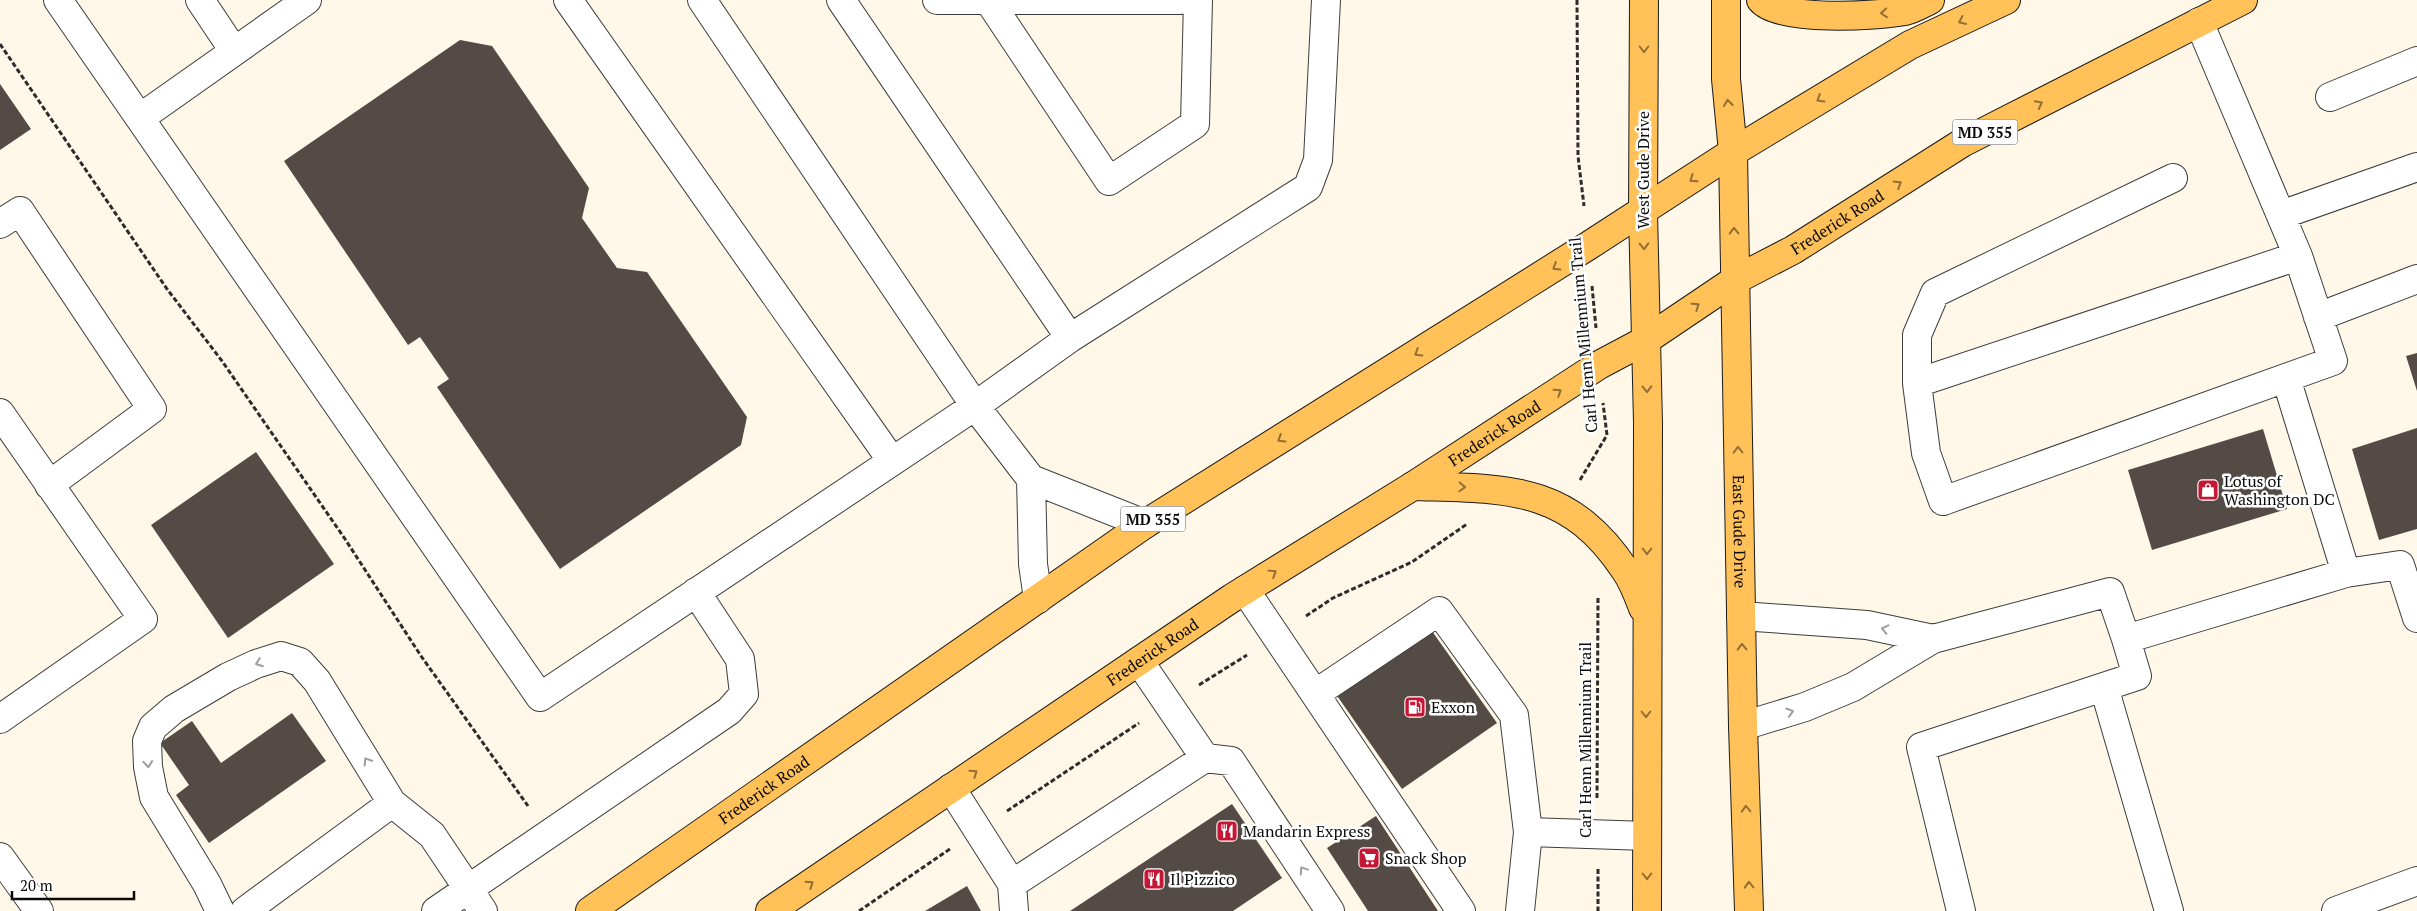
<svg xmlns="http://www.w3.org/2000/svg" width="2417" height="911" font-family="'PT Serif',serif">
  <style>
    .building { fill: #544a46 }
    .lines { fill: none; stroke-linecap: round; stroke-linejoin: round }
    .minor-casing { stroke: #3d3d3d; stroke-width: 30 }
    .major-casing { stroke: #1b1b1b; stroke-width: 30 }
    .path { stroke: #2c2c2c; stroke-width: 3; stroke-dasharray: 5 2.5; stroke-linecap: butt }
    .minor { stroke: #fff; stroke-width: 28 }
    .major { stroke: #ffc158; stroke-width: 28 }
    .oneway { stroke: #916f35 }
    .oneway2 { stroke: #9d9d9d }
    .labels { text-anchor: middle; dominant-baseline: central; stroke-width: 5; stroke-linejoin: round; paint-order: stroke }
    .shield { fill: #fff; stroke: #545454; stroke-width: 1 }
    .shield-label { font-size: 15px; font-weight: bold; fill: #0a0a0a }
    .street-label { font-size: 16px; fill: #0a0a0a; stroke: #fff }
    .poi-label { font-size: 16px; fill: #0a0a0a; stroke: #fff; text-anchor: start }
  </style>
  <rect width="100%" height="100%" fill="#fff7e8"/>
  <path class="building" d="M460 40 492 46 589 188 582 218 617 268 647 272 747 417 741 445 560 569 437 387 449 379 420 337 408 345 284 161Z
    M0 84 31 129 0 150Z
    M2417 353V391L2406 356Z
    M2417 428V529L2379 540 2352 449Z
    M2263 429 2287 509 2152 550 2128 470Z
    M256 452 334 564 228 638 151 525Z
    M1427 624 1497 723 1402 789 1333 690Z
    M292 713 326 761 209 843 176 795 189 785 160 743 192 721 221 763Z
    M1232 804 1282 878 1233 911H1070Z
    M1376 816 1438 911H1368L1327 848Z
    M967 886 981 911H925Z"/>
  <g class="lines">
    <g class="minor-casing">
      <path id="minor" d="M58 0 540 697 975 406 1070 338 1308 187 1318 160 1326 0
        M200 0 234 51
        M568 0 892 461
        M702 0 975 406 1031 479 1033 564 1038 599
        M841 0 1070 338
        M937 0H1180
        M989 1 1109 181 1195 124 1198 0
        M2199 22 2298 256 1917 383 1926 453 1943 501 2333 361 2298 256
        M2330 97 2417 61
        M140 118 307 0
        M2281 215 2417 167
        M0 224 20 211 152 409 49 485
        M2318 317 2417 279
        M1917 383V335L1935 293 2173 178
        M0 413 143 619 0 719
        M1031 479 1145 524
        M2346 573 2400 565 2417 618
        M1245 590 1461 911
        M1741 616 1867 625 1933 639
        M2104 687 2169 911
        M1315 694 1439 611 1514 715 1528 832
        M1743 726 1805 707 1853 687 1933 639 2110 592 2126 639 2346 573 2286 378
        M1205 758 1231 761 1330 911
        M951 788 1012 884 1205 758 1139 661
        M0 857 39 911
        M1012 884 1014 911
        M220 911 207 884 154 797 148 767 147 741 153 727 174 709 228 677 256 664 281 656 300 662 317 681 392 803
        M245 911 392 803 432 835 483 911
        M436 911 729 711 744 694 740 659 696 592
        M1520 911 1528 832 1647 836
        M1961 911 1921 747 2137 676 2126 639
        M2336 911 2417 881"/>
    </g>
    <g class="major-casing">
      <g id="major">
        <path d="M1644 0 1643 212 1648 423 1647 911"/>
        <path id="s1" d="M1726 0V79L1733 152 1743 726 1749 911"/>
        <path d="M1761 0C1779 22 1877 16 1905 11 1913 9 1922 4 1930 0"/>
        <path d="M1413 486C1505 489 1568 484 1625 570 1633 581 1638 595 1643 608"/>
        <path id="s2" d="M590 911 1145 524 1588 246 1733 152 1910 45 2006 0"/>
        <path id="s3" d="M770 911 1232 598 1413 486 1599 365 1646 340 1735 280 1793 250 1962 143 2243 0"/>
      </g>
    </g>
    <path class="path" d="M1577 0 1578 156 1584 206
      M0 44 167 289 222 361 345 539 421 656 528 806
      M1592 286 1596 328
      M1580 480 1607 435 1603 403
      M1306 616 1333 598 1412 562 1467 524
      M1199 685 1247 655
      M1597 798 1598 597
      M1007 811 1139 723
      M1598 869V911
      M859 911 950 849"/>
    <use href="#minor" class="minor"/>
    <use href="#major" class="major"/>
  </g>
  <defs><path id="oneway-chevron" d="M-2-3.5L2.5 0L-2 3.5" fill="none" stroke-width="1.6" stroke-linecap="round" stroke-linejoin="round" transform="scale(1.25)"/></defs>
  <g class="oneway">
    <use href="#oneway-chevron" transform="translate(1884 13) rotate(175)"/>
    <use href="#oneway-chevron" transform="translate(1962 21) rotate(155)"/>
    <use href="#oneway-chevron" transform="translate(1644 49) rotate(90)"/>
    <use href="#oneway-chevron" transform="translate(1820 99) rotate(149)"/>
    <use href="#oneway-chevron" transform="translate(1728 103) rotate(-96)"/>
    <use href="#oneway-chevron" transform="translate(2039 104) rotate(-27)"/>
    <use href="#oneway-chevron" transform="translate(1693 179) rotate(146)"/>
    <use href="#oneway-chevron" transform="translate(1898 184) rotate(-32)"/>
    <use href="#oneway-chevron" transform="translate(1734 231) rotate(-91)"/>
    <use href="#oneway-chevron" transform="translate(1644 246) rotate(88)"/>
    <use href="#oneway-chevron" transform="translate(1556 267) rotate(148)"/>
    <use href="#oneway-chevron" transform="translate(1696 306) rotate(-34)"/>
    <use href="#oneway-chevron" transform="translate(1418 353) rotate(148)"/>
    <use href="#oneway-chevron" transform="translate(1647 389) rotate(89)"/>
    <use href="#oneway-chevron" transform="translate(1558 392) rotate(-33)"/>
    <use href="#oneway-chevron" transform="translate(1281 439) rotate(148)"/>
    <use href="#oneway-chevron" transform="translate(1738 450) rotate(-91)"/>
    <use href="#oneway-chevron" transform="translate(1462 487) rotate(2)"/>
    <use href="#oneway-chevron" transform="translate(1647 551) rotate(90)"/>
    <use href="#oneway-chevron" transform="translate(1273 573) rotate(-32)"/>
    <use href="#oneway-chevron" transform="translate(1742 647) rotate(-91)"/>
    <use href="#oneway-chevron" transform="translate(1646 714) rotate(90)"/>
    <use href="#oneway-chevron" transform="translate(974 773) rotate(-34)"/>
    <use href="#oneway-chevron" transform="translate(1746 809) rotate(-92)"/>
    <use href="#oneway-chevron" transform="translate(1647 876) rotate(90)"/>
    <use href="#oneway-chevron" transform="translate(810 884) rotate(-34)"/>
    <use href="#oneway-chevron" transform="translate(1749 885) rotate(-92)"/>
  </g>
  <g class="oneway2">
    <use href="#oneway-chevron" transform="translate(1885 629) rotate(-167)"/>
    <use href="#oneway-chevron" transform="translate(259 663) rotate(160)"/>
    <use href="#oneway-chevron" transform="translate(1790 712) rotate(-17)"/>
    <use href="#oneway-chevron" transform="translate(367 761) rotate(-122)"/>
    <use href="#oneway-chevron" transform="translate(148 764) rotate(85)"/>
    <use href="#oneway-chevron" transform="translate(1303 870) rotate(-124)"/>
  </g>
  <defs>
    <g id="shop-square" transform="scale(1.125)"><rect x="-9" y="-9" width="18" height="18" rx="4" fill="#c51735" stroke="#fff"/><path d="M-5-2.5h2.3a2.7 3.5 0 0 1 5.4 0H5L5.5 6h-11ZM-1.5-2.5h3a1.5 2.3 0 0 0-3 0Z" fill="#fff"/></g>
    <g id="fuel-square" transform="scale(1.125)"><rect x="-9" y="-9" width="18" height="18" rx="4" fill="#c51735" stroke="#fff"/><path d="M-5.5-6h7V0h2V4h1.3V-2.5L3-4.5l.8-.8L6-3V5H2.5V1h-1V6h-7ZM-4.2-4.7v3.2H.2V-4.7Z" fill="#fff"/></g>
    <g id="restaurant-square" transform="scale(1.125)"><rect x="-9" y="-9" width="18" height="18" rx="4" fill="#c51735" stroke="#fff"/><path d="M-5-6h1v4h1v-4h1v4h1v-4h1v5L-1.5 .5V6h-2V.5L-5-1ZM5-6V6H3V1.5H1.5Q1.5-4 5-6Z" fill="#fff"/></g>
    <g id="supermarket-square" transform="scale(1.125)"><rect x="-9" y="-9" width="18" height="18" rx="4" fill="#c51735" stroke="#fff"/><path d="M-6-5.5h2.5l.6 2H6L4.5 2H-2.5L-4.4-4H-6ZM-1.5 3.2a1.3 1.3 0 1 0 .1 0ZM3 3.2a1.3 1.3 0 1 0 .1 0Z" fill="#fff"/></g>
  </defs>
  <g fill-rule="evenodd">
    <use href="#shop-square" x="2208" y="490"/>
    <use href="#fuel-square" x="1415" y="707"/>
    <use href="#restaurant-square" x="1227" y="831"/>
    <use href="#supermarket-square" x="1369" y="858"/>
    <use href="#restaurant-square" x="1154" y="879"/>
  </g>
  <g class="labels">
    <g class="shield">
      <rect x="1952.5" y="119.5" width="65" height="25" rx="4"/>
      <rect x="1120.5" y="506.5" width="65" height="25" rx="4"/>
    </g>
    <g class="shield-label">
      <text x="1985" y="132">MD 355</text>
      <text x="1153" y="519">MD 355</text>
    </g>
    <g class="street-label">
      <text transform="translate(1643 170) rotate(-90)">West Gude Drive</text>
      <text stroke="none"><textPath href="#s3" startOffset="1271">Frederick Road</textPath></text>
      <text transform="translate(1583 335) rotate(-95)">Carl Henn Millennium Trail</text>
      <text stroke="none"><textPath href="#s3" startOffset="868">Frederick Road</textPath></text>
      <text stroke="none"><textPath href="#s1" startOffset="532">East Gude Drive</textPath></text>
      <text stroke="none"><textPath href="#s3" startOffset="462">Frederick Road</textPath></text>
      <text transform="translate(1585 740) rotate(-90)">Carl Henn Millennium Trail</text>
      <text stroke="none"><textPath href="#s2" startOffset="212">Frederick Road</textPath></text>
    </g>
    <g class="poi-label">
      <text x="2224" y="481">Lotus of<tspan x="2224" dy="18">Washington DC</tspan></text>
      <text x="1431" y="707">Exxon</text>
      <text x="1243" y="831">Mandarin Express</text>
      <text x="1385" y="858">Snack Shop</text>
      <text x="1170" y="879">Il Pizzico</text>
    </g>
  </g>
  <path d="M12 891v8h122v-8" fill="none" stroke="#0a0a0a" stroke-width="2.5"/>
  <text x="20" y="891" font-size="15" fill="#0a0a0a" stroke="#ffffff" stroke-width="4" paint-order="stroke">20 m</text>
</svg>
